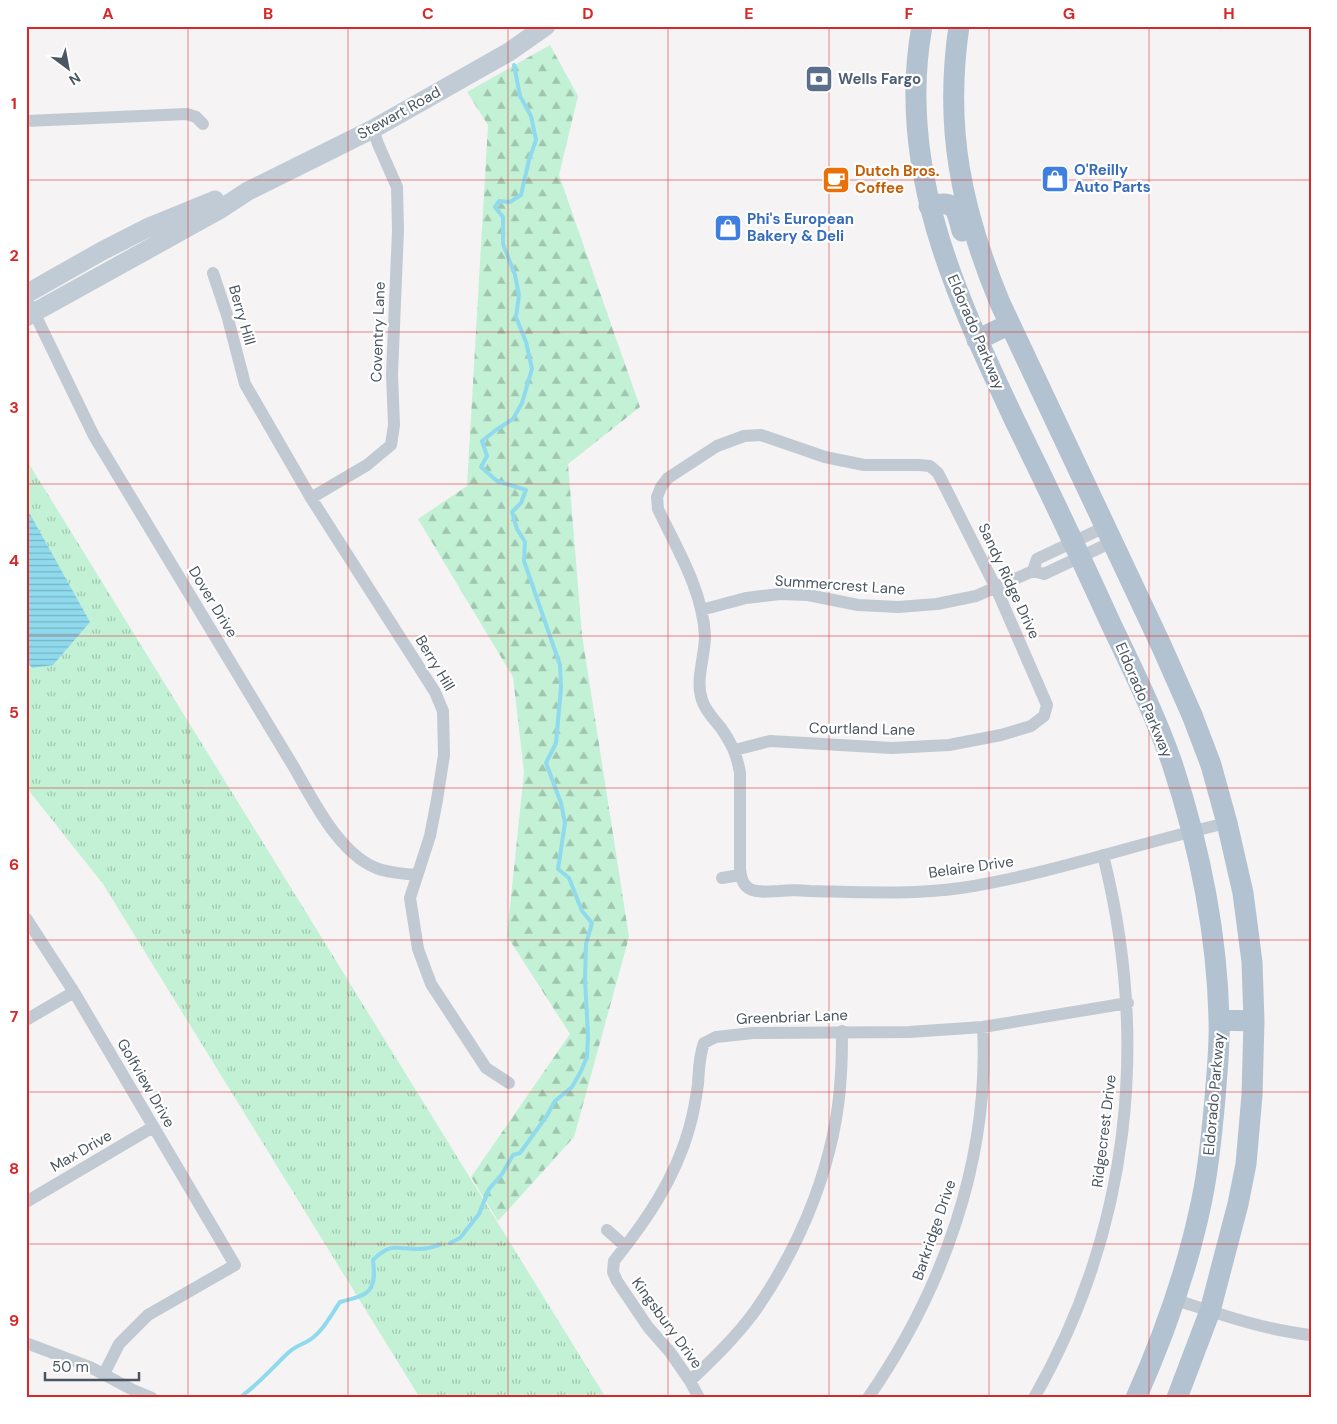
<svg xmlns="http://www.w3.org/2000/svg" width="1337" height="1424" font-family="'DM Sans',sans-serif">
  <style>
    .grass { fill: url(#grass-tufts) }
    .forest { fill: url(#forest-firs) }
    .water { fill: url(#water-rules) }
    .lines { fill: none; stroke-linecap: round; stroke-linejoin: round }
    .stream { stroke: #90daee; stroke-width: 4 }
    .street { stroke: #c1cad2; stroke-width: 12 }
    .secondary { stroke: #c1cbd6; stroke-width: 19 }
    .primary { stroke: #b3c2d1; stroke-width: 21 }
    .grid { fill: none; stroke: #d62828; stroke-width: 1; stroke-opacity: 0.55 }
    .labels { text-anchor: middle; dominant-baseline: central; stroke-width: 4.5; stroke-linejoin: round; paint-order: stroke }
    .service-label { font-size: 15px; font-weight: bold; fill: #4e5e75; stroke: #fff; text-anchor: start }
    .street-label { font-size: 15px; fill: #4a5661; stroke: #fff }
    .shop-label { font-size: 15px; font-weight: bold; fill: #366cbe; stroke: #fff; text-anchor: start }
    .food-label { font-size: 15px; font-weight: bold; fill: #c56008; stroke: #fff; text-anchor: start }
    .neatline { fill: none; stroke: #d62828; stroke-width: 2 }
    .grid-label { font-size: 16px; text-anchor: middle; font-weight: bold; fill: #d62828 }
  </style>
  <defs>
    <pattern id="grass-tufts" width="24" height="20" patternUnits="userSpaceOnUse" patternTransform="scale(1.25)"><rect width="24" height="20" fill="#c3f1d5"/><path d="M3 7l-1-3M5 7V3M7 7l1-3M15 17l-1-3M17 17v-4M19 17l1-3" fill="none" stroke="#a0c6b0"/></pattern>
    <pattern id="forest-firs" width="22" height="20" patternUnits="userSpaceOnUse" patternTransform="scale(1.25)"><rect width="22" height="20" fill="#c3f1d5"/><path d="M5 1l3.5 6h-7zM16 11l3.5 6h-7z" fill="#a0c6b0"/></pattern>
    <pattern id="water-rules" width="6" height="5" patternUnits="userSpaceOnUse" patternTransform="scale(1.25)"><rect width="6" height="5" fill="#90daee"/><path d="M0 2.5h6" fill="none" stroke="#78b4c4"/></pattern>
  </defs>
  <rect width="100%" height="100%" fill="#f5f3f3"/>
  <path class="grass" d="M26 459 606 1398H420L103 884 26 787Z"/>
  <path class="forest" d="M550 45 578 96 559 175 640 407 568 464 582 635 629 937 574 1137 498 1221 471 1177 570 1034 507 936 524 772 513 677 418 519 467 486 488 125 467 92Z"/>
  <path class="water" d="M26 507 90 622 53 665 32 668 26 661Z"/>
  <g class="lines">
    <path class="stream" d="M450 1243 460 1238 479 1214 489 1189 502 1174 513 1155 520 1153 546 1117 555 1101 572 1087 581 1071 587 1057 588 1035 585 980 586 944 592 923 582 911 569 878 558 869 565 823 561 803 546 763 556 743 561 688 560 665 524 561 525 542 517 529 512 512 521 503 526 490 497 481 481 467 487 456 482 441 496 430 513 419 522 403 532 369 526 342 516 317 519 295 515 275 503 244V217L495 207 499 201 510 202 521 195 529 160 536 140 531 116 520 96 514 65
      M239 1398C257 1386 272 1368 288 1353 294 1347 301 1345 308 1341 322 1333 331 1315 340 1302 369 1295 377 1292 373 1260 392 1241 397 1250 420 1249 426 1249 433 1247 439 1245"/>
    <path class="street" d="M26 121 187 114 196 117 203 124
      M213 273 227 315 245 384 311 498 435 692 443 711 444 755 437 800 430 836 410 898 418 949 431 984 486 1068 509 1083
      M31 306 94 436 295 769C314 802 342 859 382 870 393 873 405 874 417 875
      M311 498 367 465 391 445 394 425 392 374 398 230 397 187 378 144 373 129
      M1105 527 1037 559 1033 571 1044 574 1112 542
      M701 610 746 598 780 594 808 595 858 605 898 607 937 604 976 596 1033 571
      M735 750 770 741 892 748 949 745 1001 735 1031 726 1044 716 1047 705 996 588 938 473 930 466 919 465H864L825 457 761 435 744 436 717 446 668 478 661 487 657 497 658 509C677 549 703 591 705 636 705 657 695 680 702 700 706 712 714 719 721 728 732 744 737 755 740 773V869C742 895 758 892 779 891 789 890 799 890 809 891 859 892 911 895 961 888 1051 874 1138 843 1227 823
      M722 878 740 875
      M26 918 74 992 235 1265 148 1315 119 1344 104 1374
      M26 1020 74 992
      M26 1202 153 1127
      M607 1230 625 1246
      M1176 1300C1220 1314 1264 1330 1311 1335
      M26 1343 90 1367 133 1390 152 1398
      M690 1381C713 1359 736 1337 755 1311 803 1242 837 1158 841 1073 842 1059 842 1045 842 1031
      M699 1398 690 1381 670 1352 648 1327 617 1281 613 1272 614 1261C646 1221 675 1179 689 1129 693 1115 696 1099 698 1084 699 1069 699 1056 704 1043L716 1037 753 1033 909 1032 983 1027 1128 1003
      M868 1398C943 1290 990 1159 983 1027
      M1034 1398C1130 1230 1150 1041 1103 855"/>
    <path class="secondary" d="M26 294 102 251 149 227 215 200
      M26 317 219 210 248 191 373 129 509 52 546 26"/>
    <path class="primary" d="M922 26C896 168 956 296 1015 421 1048 488 1080 556 1111 624 1133 670 1155 715 1172 763 1199 845 1217 932 1219 1019 1220 1045 1217 1072 1215 1098 1212 1132 1209 1166 1202 1199 1188 1268 1165 1333 1136 1398
      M959 26C944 128 961 209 1000 303L1161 645 1192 715 1211 765 1227 823 1243 893 1252 962 1254 1021 1252 1095 1246 1164 1238 1204 1210 1311 1177 1398
      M929 206C955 200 956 207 962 231
      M977 340 1010 324
      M1219 1020 1254 1021"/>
  </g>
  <path class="grid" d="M188 26V1398M348 26V1398M508 26V1398M668 26V1398M829 26V1398M989 26V1398M1149 26V1398M26 180H1311M26 332H1311M26 484H1311M26 636H1311M26 788H1311M26 940H1311M26 1092H1311M26 1244H1311"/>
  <defs>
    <g id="bank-square" transform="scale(1.4375)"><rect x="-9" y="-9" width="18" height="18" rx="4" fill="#5c6f8a" stroke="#fff"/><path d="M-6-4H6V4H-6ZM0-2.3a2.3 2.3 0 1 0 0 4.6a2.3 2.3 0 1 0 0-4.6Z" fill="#fff"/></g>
    <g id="shop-square" transform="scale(1.4375)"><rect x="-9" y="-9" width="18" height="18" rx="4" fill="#3f7fe0" stroke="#fff"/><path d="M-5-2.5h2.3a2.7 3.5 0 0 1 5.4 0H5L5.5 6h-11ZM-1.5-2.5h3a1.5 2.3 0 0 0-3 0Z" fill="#fff"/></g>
    <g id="cafe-square" transform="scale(1.4375)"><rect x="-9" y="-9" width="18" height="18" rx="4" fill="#e8710a" stroke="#fff"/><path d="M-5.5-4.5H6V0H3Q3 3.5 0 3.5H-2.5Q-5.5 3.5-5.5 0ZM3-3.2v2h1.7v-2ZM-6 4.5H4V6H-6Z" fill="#fff"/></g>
  </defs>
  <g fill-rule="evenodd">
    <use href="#bank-square" x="819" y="79"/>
    <use href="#shop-square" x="1055" y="179"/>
    <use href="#cafe-square" x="836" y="180"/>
    <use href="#shop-square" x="728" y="228"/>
  </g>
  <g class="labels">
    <g class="service-label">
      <text x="838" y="79">Wells Fargo</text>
    </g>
    <g class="street-label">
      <text transform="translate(399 113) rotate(-29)">Stewart Road</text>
      <text transform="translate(242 315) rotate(74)">Berry Hill</text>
      <text transform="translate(378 332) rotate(-88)">Coventry Lane</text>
      <text transform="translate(976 332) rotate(67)">Eldorado Parkway</text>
      <text transform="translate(1009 581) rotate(65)">Sandy Ridge Drive</text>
      <text transform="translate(840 585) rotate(4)">Summercrest Lane</text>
      <text transform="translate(213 602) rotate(59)">Dover Drive</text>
      <text transform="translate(435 663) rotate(59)">Berry Hill</text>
      <text transform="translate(1144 700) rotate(67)">Eldorado Parkway</text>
      <text transform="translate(862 729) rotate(1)">Courtland Lane</text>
      <text transform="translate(971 867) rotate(-8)">Belaire Drive</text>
      <text transform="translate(792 1017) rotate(-2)">Greenbriar Lane</text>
      <text transform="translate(146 1083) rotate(60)">Golfview Drive</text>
      <text transform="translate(1214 1094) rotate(-85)">Eldorado Parkway</text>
      <text transform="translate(1104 1131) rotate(-83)">Ridgecrest Drive</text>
      <text transform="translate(81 1151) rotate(-30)">Max Drive</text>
      <text transform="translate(934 1230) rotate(-71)">Barkridge Drive</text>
      <text transform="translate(667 1323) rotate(54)">Kingsbury Drive</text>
    </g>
    <g class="shop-label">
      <text x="1074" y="170">O'Reilly<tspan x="1074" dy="17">Auto Parts</tspan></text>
      <text x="747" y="219">Phi's European<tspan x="747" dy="17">Bakery &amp; Deli</tspan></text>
    </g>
    <g class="food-label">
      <text x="855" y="171">Dutch Bros.<tspan x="855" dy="17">Coffee</tspan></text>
    </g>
  </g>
  <rect width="1337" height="1424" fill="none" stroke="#ffffff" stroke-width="55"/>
  <g transform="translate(68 68) rotate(148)" stroke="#ffffff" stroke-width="4" paint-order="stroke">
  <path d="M0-4L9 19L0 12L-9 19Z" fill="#4a5661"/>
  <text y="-8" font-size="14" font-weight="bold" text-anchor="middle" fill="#4a5661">N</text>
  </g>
  <path d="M45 1372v8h94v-8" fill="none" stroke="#4a5661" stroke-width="2.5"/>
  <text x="52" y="1372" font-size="15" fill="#4a5661" stroke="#ffffff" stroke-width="4" paint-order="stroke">50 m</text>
  <rect x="28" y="28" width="1282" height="1368" class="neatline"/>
  <g class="grid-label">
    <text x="108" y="19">A</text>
    <text x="268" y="19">B</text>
    <text x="428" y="19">C</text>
    <text x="588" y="19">D</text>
    <text x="749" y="19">E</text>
    <text x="909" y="19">F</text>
    <text x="1069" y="19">G</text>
    <text x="1229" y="19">H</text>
    <text x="14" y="109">1</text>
    <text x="14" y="261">2</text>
    <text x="14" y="413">3</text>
    <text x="14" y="566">4</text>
    <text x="14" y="718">5</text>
    <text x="14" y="870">6</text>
    <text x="14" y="1022">7</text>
    <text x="14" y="1174">8</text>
    <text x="14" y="1326">9</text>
  </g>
</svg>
